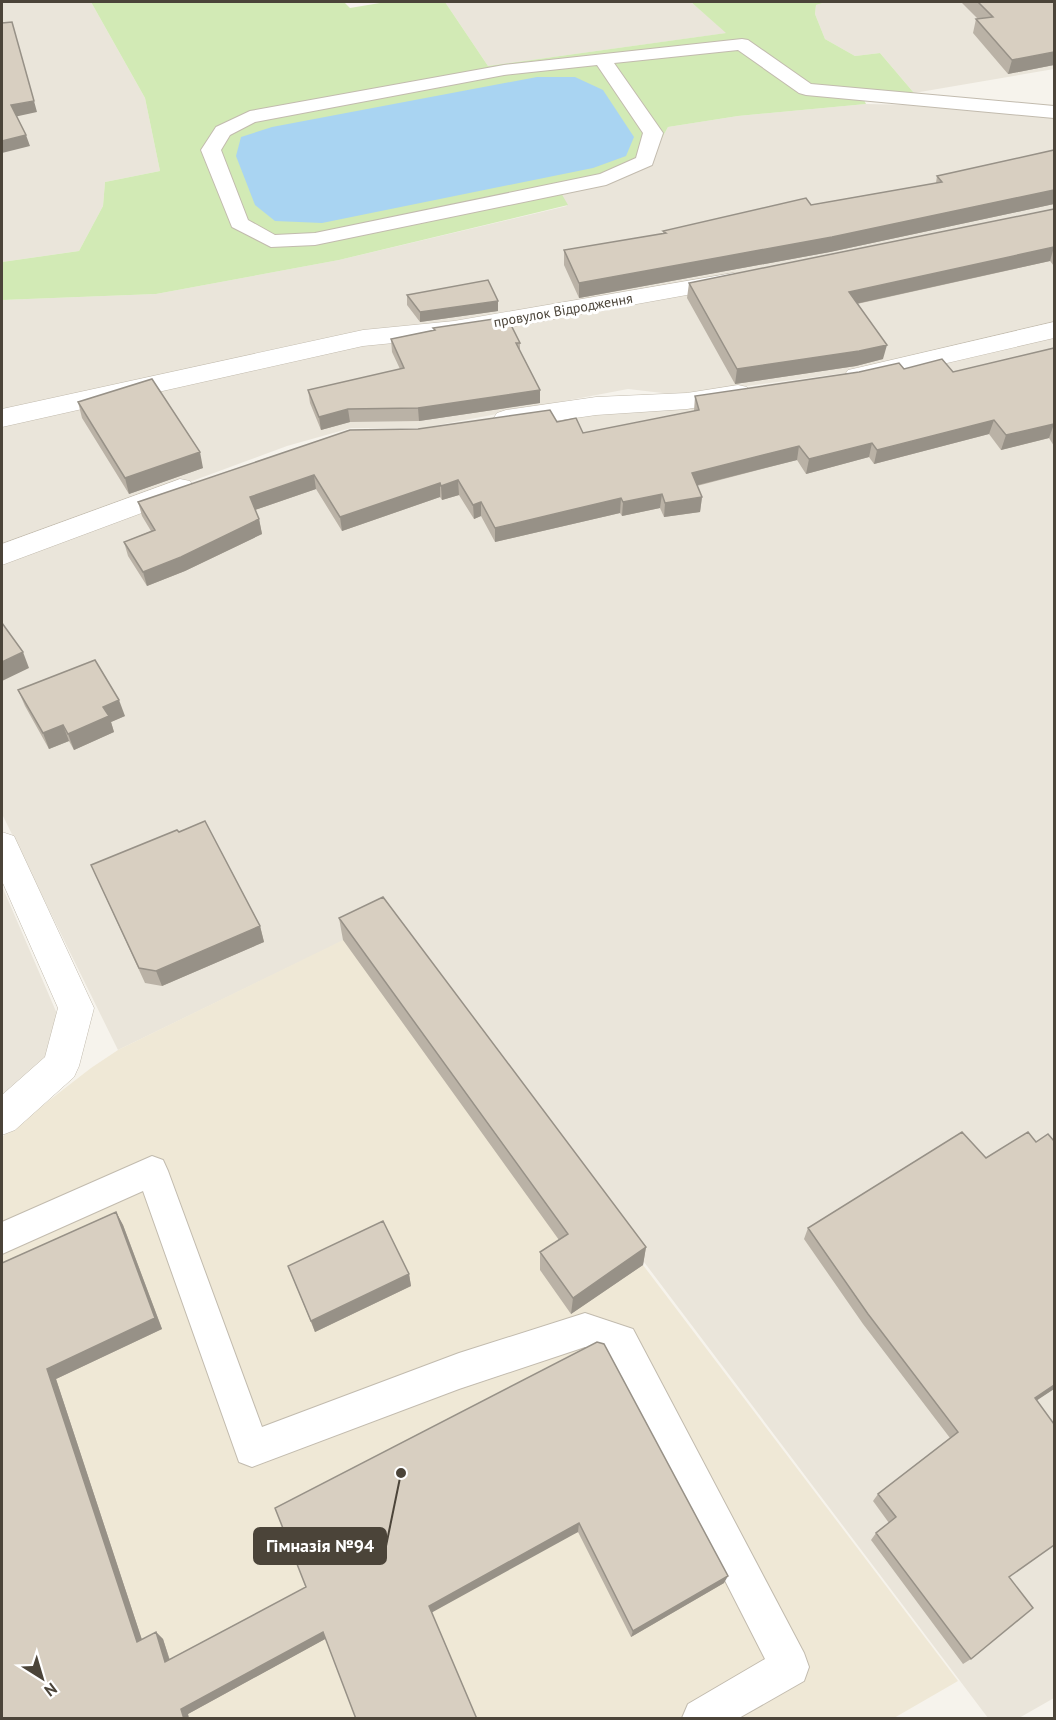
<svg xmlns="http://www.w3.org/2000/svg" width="1056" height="1720" font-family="'PT Sans',sans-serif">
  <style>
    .residential { fill: #eae5da }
    .education { fill: #efe8d6 }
    .green { fill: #d2eab5 }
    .water { fill: #a9d4f2 }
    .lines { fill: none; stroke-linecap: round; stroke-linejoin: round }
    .lane-casing { stroke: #c2bbae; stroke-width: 2 }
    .street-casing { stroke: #c2bbae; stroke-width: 1 }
    .lane { fill: #fff; fill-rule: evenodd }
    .street { fill: #fff; fill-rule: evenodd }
    .wall { fill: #bab2a6 }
    .shaded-wall { fill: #979187 }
    .building { fill: #d8cfc1; stroke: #979187; stroke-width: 1.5 }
    .labels { text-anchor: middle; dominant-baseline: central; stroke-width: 6; stroke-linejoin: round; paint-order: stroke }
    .far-street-label { font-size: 14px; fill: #4b4439; stroke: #fff }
    .leader { fill: none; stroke: #4b4439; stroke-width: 2 }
    .callout-dot { fill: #4b4439; stroke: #fff; stroke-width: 2 }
    .callout { fill: #4b4439; stroke: #4b4439; stroke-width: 2 }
    .callout-label { font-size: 18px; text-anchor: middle; font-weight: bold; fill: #fff }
  </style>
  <rect width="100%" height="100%" fill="#f6f3ec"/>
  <path class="residential" d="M2 2H91L145 98 160 171 105 182 103 206 79 251 2 262Z
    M445 2H691L727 33 488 66Z
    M826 2H1054V69L914 93 880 53 855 56 825 39 815 14 816 5Z
    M866 104 960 106 1029 111 1054 116V208L821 258 181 373 2 413V300L156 294 339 260 567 206 560 191 648 164 668 127 738 116Z
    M1054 218V325L853 372 680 395 628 389 423 428H351L287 446 2 551V422L364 342Z
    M1054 335V1698L1019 1718H988L386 920 118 1050 2 814V561L95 525 291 455 859 380Z
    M2 886 61 1023 52 1062 2 1105Z"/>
  <path class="education" d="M386 919 643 1265 958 1681 894 1718H2V1137L91 1068 118 1050Z"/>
  <path class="green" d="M91 2H344L350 8 386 2H445L488 66 726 33 691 2H826L816 5 815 14 825 39 855 56 880 53 914 93 862 96 866 104 738 116 668 127 648 164 560 191 568 205 339 260 156 294 2 300V262L79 251 103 206 105 182 160 171 145 98Z"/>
  <path class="water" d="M537 77H575L603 90 634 137 626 156 593 168 322 223 275 221 255 205 236 156 241 137 272 127Z"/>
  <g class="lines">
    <g class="lane-casing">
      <path id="lane" d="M742 39 748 40 811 84 1054 106V118L806 95 799 93 738 50 614 63 663 133 652 165 606 185 315 245 271 247 232 227 201 150 216 127 250 111 504 65ZM597 65 643 133 636 158 600 174 315 233 275 235 248 220 221 150 230 135 255 122 504 75Z
        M152 1156 163 1160 168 1171 262 1427 459 1353 585 1313 633 1329 804 1653 809 1667 804 1681 739 1718H682L688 1704 765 1659 610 1355 585 1347 459 1389 252 1467 239 1462 143 1191 2 1254V1222Z"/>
    </g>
    <g class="street-casing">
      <path id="street" d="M733 273 742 275 745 280 742 285 454 337 363 346 2 427V409L363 330 454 321Z
        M1054 322V338L857 384 848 382 844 376 848 370 857 368Z
        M738 385 747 387 751 393 747 399 687 409 596 415 506 428 497 425 493 419 497 413 506 410 596 397 687 393Z
        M180 479 190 481 194 488 190 495 2 565V544Z
        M2 832 14 836 94 1008 79 1066 74 1077 15 1130 2 1135V1095L45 1057 58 1008 2 881Z"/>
    </g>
    <use href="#lane" class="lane"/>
    <use href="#street" class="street"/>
  </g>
  <path class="wall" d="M961 2H1054V65L1008 74 973 33 976 19H978Z
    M1054 150V205V204L830 252 579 298 564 265V250L663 234V231L936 183 937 176Z
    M1054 209V266L1050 261 857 304 883 359 856 366 735 384 687 298 689 283Z
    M407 295 498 301V311L420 322 407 305Z
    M433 328 520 343V351L540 390V403L419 421 350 422 321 430 310 403 308 390 400 369 392 352 391 339 434 330Z
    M1054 348V446L1049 438 1001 450 989 434 874 464 869 457 806 474 797 460 697 486 702 497 700 512 664 517 660 508 622 516 620 513 495 542 481 516 474 519 459 495 442 500 440 497 342 531 316 489 255 510 259 519 262 534 185 571 147 586 128 556 124 542 151 531 142 516 138 502 418 429 557 422 583 433 694 411 695 396 904 369 953 372Z
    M78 402 203 468 129 494 82 418Z
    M18 690 125 716 111 722 114 732 74 750 69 741 49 749 25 706Z
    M179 832 260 926 264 942 162 986 145 983 91 865Z
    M339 918 646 1247 643 1265 571 1314 540 1270V1252L559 1240 343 940Z
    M116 1212 123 1225 162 1329 56 1379 142 1640 156 1632 163 1639 170 1660 306 1587 597 1342 724 1583 631 1637 578 1532 325 1639 188 1714 189 1719H2V1263Z
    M808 1228 1054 1389 1036 1400 1009 1578 971 1659 963 1664 871 1540 876 1533 889 1523 873 1501 878 1494 950 1438 863 1324 804 1239Z
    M288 1266 409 1274 411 1286 315 1332Z"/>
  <path class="shaded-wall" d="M1054 52V65L1008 74 1012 60Z
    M34 101 37 112 14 117 11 105Z
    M26 135 30 146 2 153V141Z
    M1054 190V204L830 252 579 298V283Z
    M1054 247 1050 261 846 306 849 292Z
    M498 301V311L420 322V312Z
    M887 345 883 359 856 366 735 384 737 369Z
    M540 390V403L419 421 418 408Z
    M348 409 350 422 321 430 319 417Z
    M994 420 989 434 874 464 877 450Z
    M1054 424 1049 438 1001 450 1006 435Z
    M872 443 869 457 806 474 809 459Z
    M799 446 797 460 690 487 692 473Z
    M200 452 203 468 129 494 125 478Z
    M314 475 316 489 252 511 250 497Z
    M458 480 459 495 442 500 441 486Z
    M440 483V497L342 531 340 517Z
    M662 494 660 508 622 516 623 502Z
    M702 497 700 512 664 517 665 503Z
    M621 498 620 513 495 542V528Z
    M481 502V516L474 519 473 505Z
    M259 519 262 534 185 571 147 586 143 572Z
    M23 652 29 668 2 681V662Z
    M119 700 125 716 111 722 114 732 74 750 68 734 103 707Z
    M63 725 69 741 49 749 43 733Z
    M260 926 264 942 162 986 156 971Z
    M116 1212 123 1225 162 1329 56 1379 145 1649 137 1642 47 1369Z
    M646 1247 643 1265 571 1314 573 1298Z
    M409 1274 411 1286 315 1332 311 1321Z
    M1054 1385V1389L1027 1407 1035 1398Z
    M579 1523 578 1532 431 1613 429 1606Z
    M728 1576 724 1583 631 1637 633 1631Z
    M156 1632 163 1639 172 1668 165 1662Z
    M323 1632 327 1638 188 1714 189 1719H184L181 1709Z"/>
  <path class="building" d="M978 2H1054V52L1012 60 976 19 993 17Z
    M12 22 34 101 11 105 26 135 2 141V23Z
    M1054 150V190L832 237 579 283 564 250 666 233 663 231 806 198 811 205 942 182 937 176Z
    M1054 209V247L849 292 887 345 859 351 737 369 689 283Z
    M488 280 498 301 420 312 407 295Z
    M507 317 520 343H516L540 390 418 408 348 409 319 417 308 390 404 368 391 339 435 330 433 328Z
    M1054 348V425V424L1006 435 994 420 877 450 872 443 809 459 799 446 692 473 702 497 665 503 662 494 623 502 621 498 495 528 481 502 473 505 458 480 441 486 440 483 340 517 314 475 250 497 259 519 181 557 143 572 124 542 155 530 138 502 350 430 418 429 550 410 557 422 576 418 583 433 699 410 695 396 859 372 899 363 904 369 942 359 953 372Z
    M152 379 200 452 125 478 78 402Z
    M2 623 23 652 2 662Z
    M95 660 119 700 103 707 109 716 68 734 63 725 43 733 18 690Z
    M205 821 260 926 156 971 139 968 91 865 177 830 179 832Z
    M383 897 646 1247 573 1298 540 1252 568 1234 339 918Z
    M962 1132 986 1158 1028 1132 1036 1142 1048 1134 1054 1141V1385L1035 1398 1054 1424V1545L1009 1577 1033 1608 971 1659 876 1533 896 1517 878 1494 958 1432 868 1314 808 1228Z
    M116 1212 155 1318 47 1369 137 1642 156 1632 165 1662 306 1587 275 1508 597 1342 604 1344 728 1576 633 1631 579 1523 429 1606 477 1719H356L323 1632 181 1709 184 1719H2V1263Z
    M383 1221 409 1274 311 1321 288 1266Z"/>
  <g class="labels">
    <g class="far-street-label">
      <text transform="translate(563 310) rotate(-10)">провулок Відродження</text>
    </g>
  </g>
  <path class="leader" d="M401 1473L386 1546"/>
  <circle class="callout-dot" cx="401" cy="1473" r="6"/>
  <rect class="callout" x="254" y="1528" width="132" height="36" rx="6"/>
  <g class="callout-label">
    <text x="320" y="1552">Гімназія №94</text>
  </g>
  <rect width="1056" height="1720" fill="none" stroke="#4b4439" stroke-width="6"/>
  <g transform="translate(42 1678) rotate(143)" stroke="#ffffff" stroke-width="4.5" paint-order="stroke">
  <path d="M0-4.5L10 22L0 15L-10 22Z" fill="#4b4439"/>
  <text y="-9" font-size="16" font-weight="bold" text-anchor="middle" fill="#4b4439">N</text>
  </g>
</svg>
